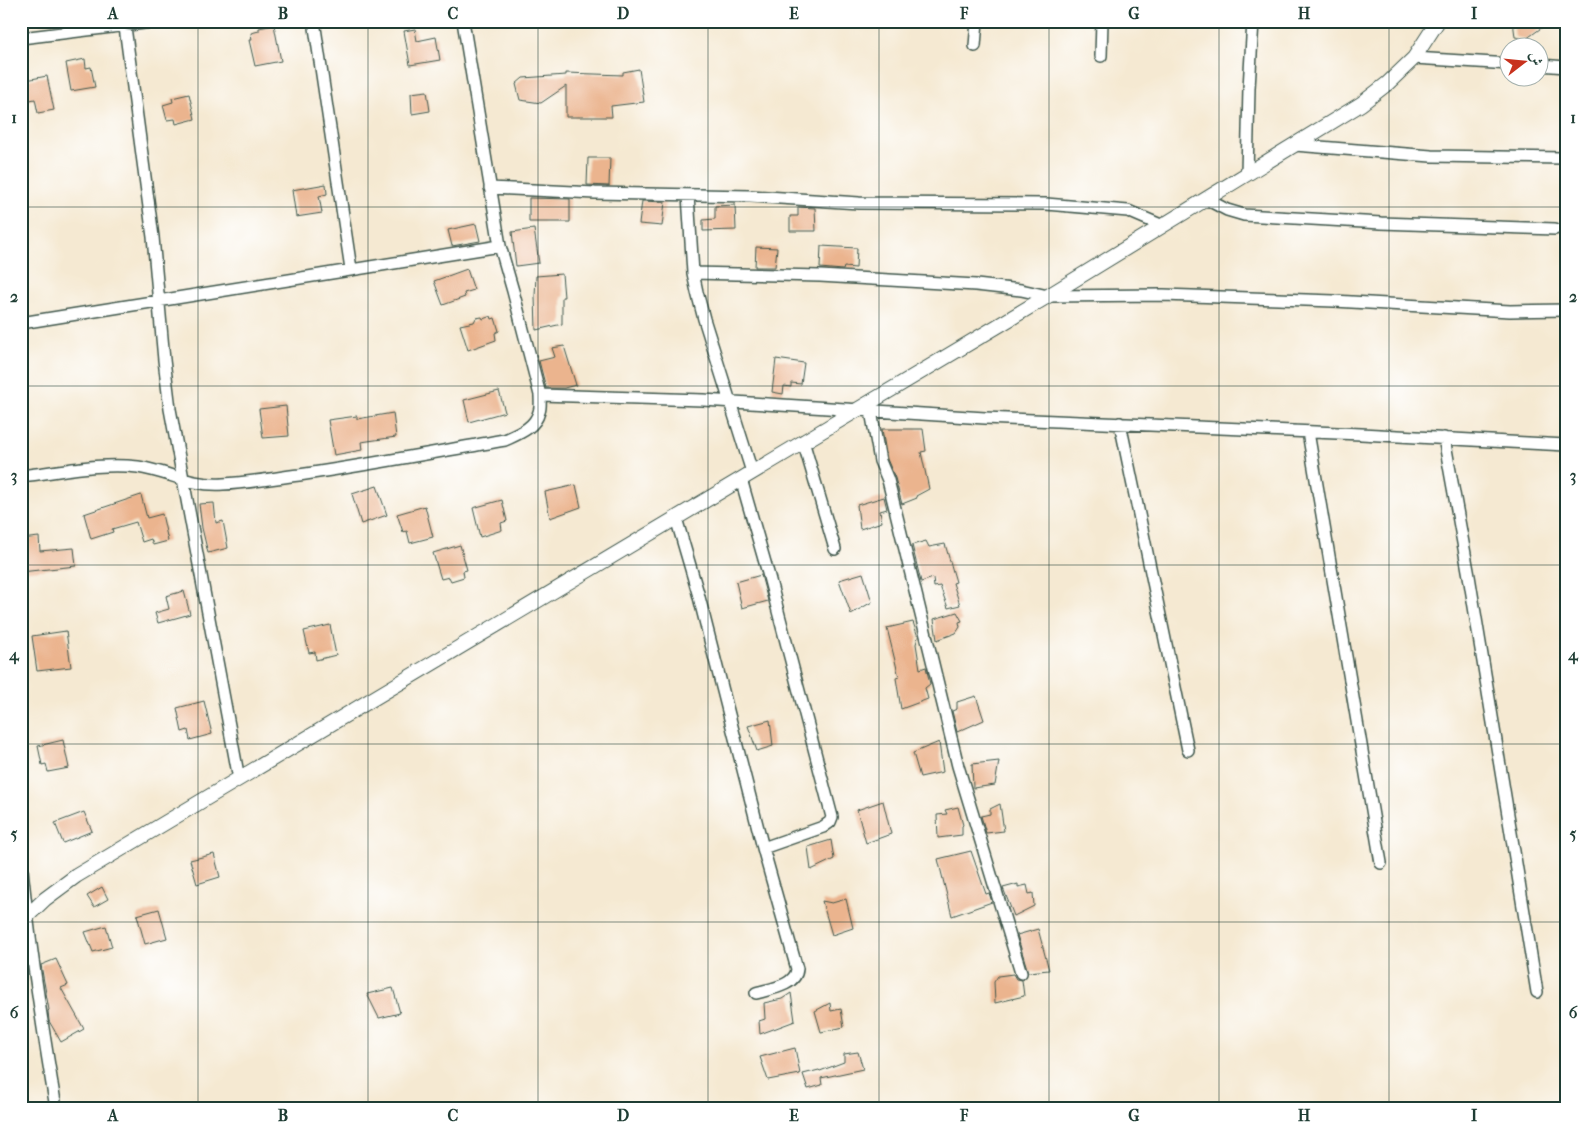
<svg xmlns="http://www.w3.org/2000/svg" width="1587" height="1129" font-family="'IM FELL French Canon',Amiri,serif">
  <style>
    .building { fill: #ebb48e }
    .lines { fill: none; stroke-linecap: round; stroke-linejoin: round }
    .minor-casing { stroke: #3f574c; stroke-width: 14 }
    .tertiary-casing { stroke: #3f574c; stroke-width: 16 }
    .minor { stroke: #fff; stroke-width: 11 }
    .tertiary { stroke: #fff; stroke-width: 14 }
    .grid { fill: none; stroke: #1f3d34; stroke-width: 1; stroke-opacity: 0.55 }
    .neatline { fill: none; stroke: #1f3d34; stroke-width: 2 }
    .grid-label { font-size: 16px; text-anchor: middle; font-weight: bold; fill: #1f3d34 }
  </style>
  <rect width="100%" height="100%" fill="#fff"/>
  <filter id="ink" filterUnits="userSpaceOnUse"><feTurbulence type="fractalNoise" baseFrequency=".02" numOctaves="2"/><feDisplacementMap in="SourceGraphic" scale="10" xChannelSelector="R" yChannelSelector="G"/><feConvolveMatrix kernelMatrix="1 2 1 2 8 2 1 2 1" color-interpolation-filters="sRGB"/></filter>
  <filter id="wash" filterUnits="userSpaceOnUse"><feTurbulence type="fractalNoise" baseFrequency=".0096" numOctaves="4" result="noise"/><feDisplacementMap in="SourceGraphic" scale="20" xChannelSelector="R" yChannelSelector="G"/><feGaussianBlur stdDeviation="1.12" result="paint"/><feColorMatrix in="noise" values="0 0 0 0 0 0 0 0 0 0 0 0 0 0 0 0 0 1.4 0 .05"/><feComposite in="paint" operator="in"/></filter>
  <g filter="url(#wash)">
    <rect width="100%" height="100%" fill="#f5e9d2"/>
    <g id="blocks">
      <path class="building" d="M1513 21H1551L1526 39 1515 37Z
        M274 25 281 61 255 66 249 40H252L251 33 259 31V28Z
        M415 29 417 41 436 37 440 60 410 65 404 31Z
        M85 59 86 68 91 67 95 87 71 91 66 63Z
        M639 69 644 102 611 106 612 117H566V86L541 103 520 100 516 84 523 78 566 75V73L623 75V72Z
        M47 76 54 110 38 113 35 99 25 101 21 81Z
        M427 91 430 111 412 114 411 93Z
        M189 94 195 119 176 124 175 119 167 120 163 105 173 102 172 98Z
        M588 158H610L609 186 587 185Z
        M326 184 327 194 319 196 322 213 296 217 292 190Z
        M529 198 570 199V222H529Z
        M642 201 665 202 662 226 639 224Z
        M735 205 736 230 703 231V220L715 219V206Z
        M798 207 815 208 816 231H790V216H798Z
        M476 224 480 241 452 246 448 230Z
        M534 229 539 263 516 266 512 232Z
        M821 246 857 248 856 268 844 267 843 270 820 268Z
        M756 247 777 248 775 267H755Z
        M467 269 474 290 464 293 465 297 443 305 434 281Z
        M562 274 564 297H562V324L536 330 535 296 536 276Z
        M491 316 492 319 495 318 499 331 495 333 496 340 468 350 460 325 474 322 476 318 482 317 483 319Z
        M564 346 576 385 564 388H546L539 361 555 357 552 348Z
        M776 359 804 363 801 384 791 383V387L784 386 783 394 772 392Z
        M499 391 505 412 469 422 464 400Z
        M286 406 289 436 263 438 259 409Z
        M393 413 396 437 361 442 362 450 334 455 328 420 357 416V419Z
        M882 429H923L926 451 921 452 929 489 916 496 917 498 902 504 895 478 887 459Z
        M576 485 581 507 550 518 545 492Z
        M377 486 387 515 361 524 352 494Z
        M141 495 147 518 162 514 168 541 153 545 151 539 142 542 136 522 112 529 113 532 91 539 84 514Z
        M884 497 887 509 880 511 882 522 860 529 857 505Z
        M502 500 507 521 501 523 502 530 480 537 473 508Z
        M214 503 216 523 223 521 228 548 208 553 202 528 199 504Z
        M425 506 433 537 410 543 407 531 403 532 397 514Z
        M39 537 40 551 74 548 76 566 21 572V539Z
        M926 541 929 547 945 544 956 582 953 583 960 605 948 608 940 586 934 587 933 578 921 582 912 545Z
        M460 545 467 570 463 571 464 577 451 581 449 577 441 579 433 553Z
        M863 573 872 602 851 614 839 580Z
        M761 575 768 601 742 608 736 582Z
        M184 591 190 614 158 623 155 613 169 609 166 596Z
        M957 612 962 621 959 622 960 627 956 633 937 640 934 619Z
        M913 622 918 637 916 644 920 669 926 667 930 684 925 688 928 699 901 709 896 678 899 677 887 628Z
        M330 625 336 655 316 660 315 652 309 653 304 631Z
        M66 631 71 667 37 671 32 636Z
        M976 696 984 720 957 732 952 711 957 709V702Z
        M204 701 212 734 190 740 188 730 182 732 177 708Z
        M770 720 773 746 757 751 748 726Z
        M63 740 69 768 48 772 46 764 42 765 38 746Z
        M939 742 943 772 920 777 913 753Z
        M999 761 995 785 973 788 972 764Z
        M883 801 891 834 866 843 857 810Z
        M1000 804 1004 831 986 833 981 816 990 814V809Z
        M958 807 963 825 962 826V835L938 838 937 815 947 814 945 810Z
        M84 812 92 831 63 843 55 823Z
        M831 840 834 859 811 870 808 847Z
        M971 851 986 894 989 893 992 902 952 916 938 859Z
        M214 854 220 877 197 884 190 860Z
        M1018 884V887L1027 885 1029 894 1033 893 1034 906 1014 916 1003 888Z
        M102 887 108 899 94 907 87 896Z
        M846 899 853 928 832 935 822 901 832 903Z
        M159 909 167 938 145 944 137 915Z
        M106 926 112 947 93 952 85 932Z
        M1038 929 1049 970 1028 972 1017 935Z
        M56 959 68 985 61 988 84 1029 61 1042 49 1021 48 1011 49 1010 41 965Z
        M1013 974 1016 979 1022 980 1024 996 995 1003 994 982 998 976Z
        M393 988 400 1013 379 1018 367 994Z
        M791 993 795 1021 760 1034 759 1021 765 1019 764 1003 782 999Z
        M830 1003 831 1011 841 1009 844 1027 821 1032 815 1011Z
        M795 1048 800 1074 768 1080 760 1057Z
        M858 1052 863 1069 821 1078 822 1085 808 1089 803 1074 819 1070 820 1071 844 1062V1054Z"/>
    </g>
  </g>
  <g filter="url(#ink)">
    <use href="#blocks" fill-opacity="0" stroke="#3f574c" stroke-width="1"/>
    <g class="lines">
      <g class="minor-casing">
        <path id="minor" d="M314 21 351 269
          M125 27 153 237 164 360 170 409 239 779
          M21 38 161 21
          M975 46 977 21
          M1101 56 1102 21
          M1414 58 1510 64
          M1540 65 1566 67
          M1295 145 1431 156 1562 158
          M1247 174 1249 88 1253 21
          M490 188 595 193 750 196 859 203 1046 204 1128 211 1163 226
          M688 195 693 273 697 292 704 319 752 472
          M1206 199 1227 210 1244 215 1381 223 1555 229
          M693 273 820 276 976 285 1021 290 1048 296 1163 295 1334 301 1510 311 1566 310
          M21 323 500 246
          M540 395 703 400 985 418 1361 434 1566 445
          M871 411 880 461 888 480 958 766 1021 973
          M1120 423 1188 750
          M1308 432 1381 863
          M1444 438 1469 576 1537 992
          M803 441 835 549
          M21 476C59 472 100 462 138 467 170 472 189 486 223 484 248 483 274 478 299 475 368 465 436 452 505 440 518 434 535 428 539 412 541 407 540 401 540 395L513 291 500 246 463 21
          M741 479 768 573 832 817 830 822 823 827 763 848
          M676 518 698 593 763 848 797 969C796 986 769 989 756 993
          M21 859C29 943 42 1025 56 1108"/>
      </g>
      <g class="tertiary-casing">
        <path id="tertiary" d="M21 922 45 899 76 876 1048 296 1361 104 1388 83 1414 58 1438 21"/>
      </g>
      <use href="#minor" class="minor"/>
      <use href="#tertiary" class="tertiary"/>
    </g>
  </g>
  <path class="grid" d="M198 21V1108M368 21V1108M538 21V1108M708 21V1108M879 21V1108M1049 21V1108M1219 21V1108M1389 21V1108M21 207H1566M21 386H1566M21 565H1566M21 744H1566M21 922H1566"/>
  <rect width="1587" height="1129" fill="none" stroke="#fff" stroke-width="55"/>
  <g transform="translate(1524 62) rotate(74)"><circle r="24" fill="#ffffff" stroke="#a5b1ae"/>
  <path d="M0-4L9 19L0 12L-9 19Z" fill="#c8321e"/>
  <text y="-8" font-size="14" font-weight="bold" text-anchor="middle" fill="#1f3d34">ش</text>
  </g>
  <rect x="28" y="28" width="1532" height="1074" class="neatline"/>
  <g class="grid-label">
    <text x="113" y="19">A</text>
    <text x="283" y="19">B</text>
    <text x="453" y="19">C</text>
    <text x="623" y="19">D</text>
    <text x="794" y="19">E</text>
    <text x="964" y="19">F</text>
    <text x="1134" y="19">G</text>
    <text x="1304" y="19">H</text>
    <text x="1474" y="19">I</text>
    <text x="14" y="123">1</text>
    <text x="1573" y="123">1</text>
    <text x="14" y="302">2</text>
    <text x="1573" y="302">2</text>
    <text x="14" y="481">3</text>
    <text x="1573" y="481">3</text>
    <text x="14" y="660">4</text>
    <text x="1573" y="660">4</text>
    <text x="14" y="839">5</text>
    <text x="1573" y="839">5</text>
    <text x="14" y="1018">6</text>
    <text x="1573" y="1018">6</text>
    <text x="113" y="1121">A</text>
    <text x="283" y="1121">B</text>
    <text x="453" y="1121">C</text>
    <text x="623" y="1121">D</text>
    <text x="794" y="1121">E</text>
    <text x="964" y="1121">F</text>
    <text x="1134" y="1121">G</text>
    <text x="1304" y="1121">H</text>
    <text x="1474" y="1121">I</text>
  </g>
</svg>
